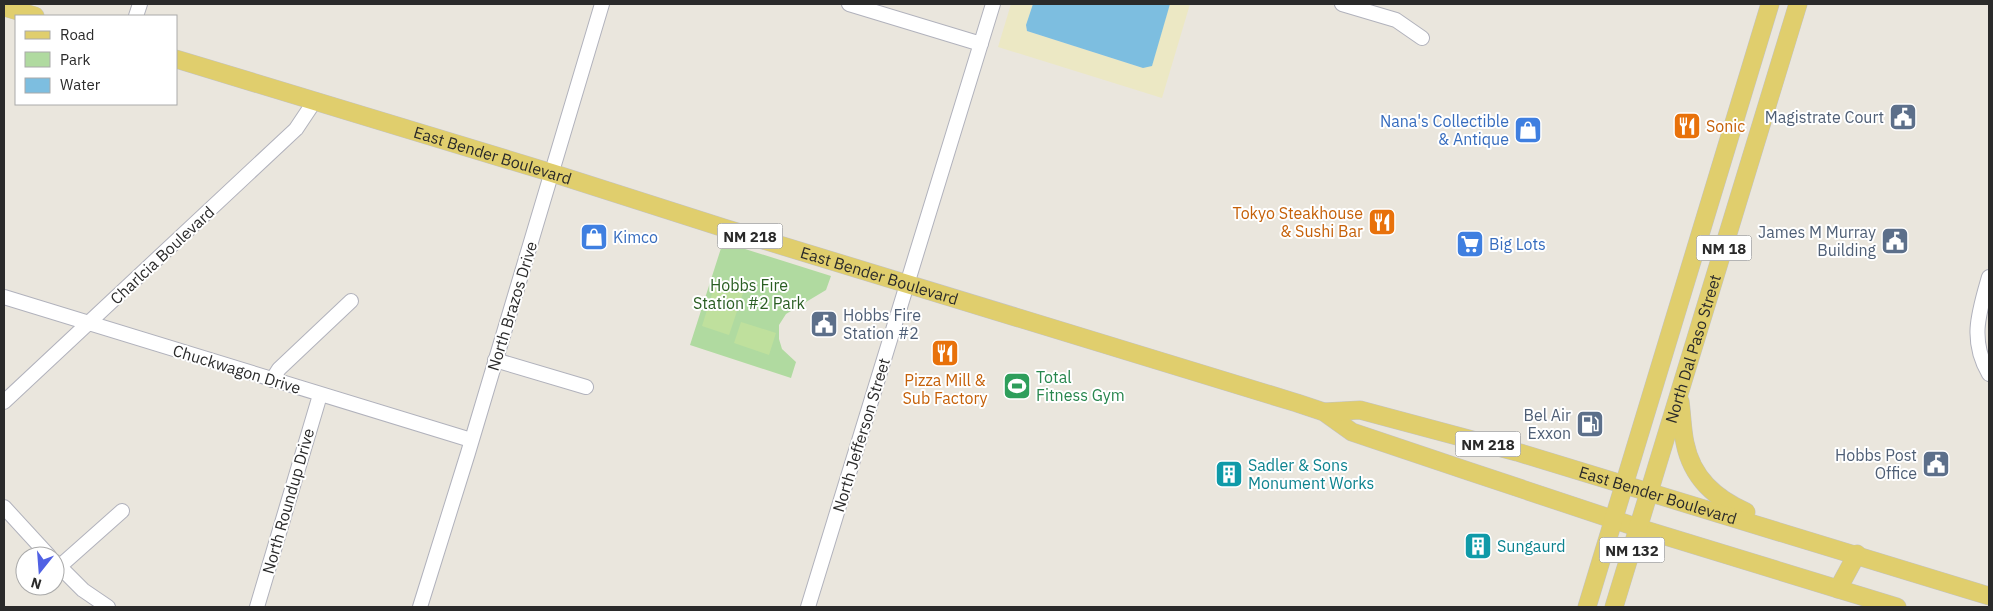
<svg xmlns="http://www.w3.org/2000/svg" width="1993" height="611" font-family="'IBM Plex Sans',sans-serif">
  <style>
    .green { fill: #b0daa0 }
    .sand { fill: #ece8c4 }
    .pitch { fill: #bfe09d }
    .water { fill: #7dbee0 }
    .lines { fill: none; stroke-linecap: round; stroke-linejoin: round }
    .minor-casing { stroke: #b1b2bc; stroke-width: 16 }
    .major-casing { stroke: #c3c3c3; stroke-width: 19 }
    .minor { stroke: #fff; stroke-width: 14 }
    .major { stroke: #e0ce6d; stroke-width: 18 }
    .labels { text-anchor: middle; dominant-baseline: central; stroke-width: 4; stroke-linejoin: round; paint-order: stroke }
    .shield { fill: #fff; stroke: #6a6a6a; stroke-width: 1 }
    .shield-label { font-size: 15px; font-weight: bold; fill: #2a2a2a }
    .service-label { font-size: 16px; fill: #4e5e75; stroke: #fff; text-anchor: end }
    .shop-label { font-size: 16px; fill: #366cbe; stroke: #fff; text-anchor: start }
    .food-label { font-size: 16px; fill: #c56008; stroke: #fff; text-anchor: start }
    .street-label { font-size: 16px; fill: #2a2a2a; stroke: #fff }
    .park-label { font-size: 16px; fill: #2a5e22; stroke: #fff }
    .leisure-label { font-size: 16px; fill: #27864d; stroke: #fff; text-anchor: start }
    .culture-label { font-size: 16px; fill: #0d838f; stroke: #fff; text-anchor: start }
  </style>
  <rect width="100%" height="100%" fill="#eae6dd"/>
  <path class="green" d="M723 242 831 276 826 290 786 314 779 325V339L782 349 796 362 791 378 690 345Z"/>
  <path class="sand" d="M1011 4H1033L1026 25 1027 31 1143 68 1170 4H1190L1162 98 998 47Z"/>
  <path class="pitch" d="M716 281 744 290 729 335 702 326Z
    M741 322 776 333 769 355 734 343Z"/>
  <path class="water" d="M1033 4H1170L1152 66 1143 68 1027 31 1026 25Z"/>
  <g class="lines">
    <g class="minor-casing">
      <path id="minor" d="M849 4 981 44
        M1342 4 1396 20 1422 38
        M136 16 140 4
        M1989 277C1979 312 1969 340 1989 374
        M4 297 471 440
        M495 360 586 387
        M272 380 279 369 351 301
        M4 402 296 129 314 102
        M4 507 49 556
        M55 562 83 590 108 607
        M59 567 122 511
        M257 607 320 395
        M420 607 468 453 602 4
        M808 607 993 4"/>
    </g>
    <g class="major-casing">
      <g id="major">
        <path d="M4 7 35 16"/>
        <path id="s1" d="M176 59 552 173 724 228 1297 403 1324 412 1352 432 1468 471 1639 528 1897 607"/>
        <path d="M1680 401C1682 415 1682 429 1685 443 1692 478 1715 498 1746 512"/>
        <path id="s2" d="M1324 412 1360 410 1517 452 1989 596"/>
        <path d="M1838 589 1857 554"/>
        <path d="M1587 607 1770 4"/>
        <path id="s3" d="M1614 607 1798 4"/>
      </g>
    </g>
    <use href="#minor" class="minor"/>
    <use href="#major" class="major"/>
  </g>
  <defs>
    <g id="civic-square" transform="scale(1.4375)"><rect x="-9" y="-9" width="18" height="18" rx="4" fill="#5c6f8a" stroke="#fff"/><path d="M-.6-6.5H3V-4.5H.6V-3L4-1V1h2V6H-6V1h2V-1L-.6-3ZM-1.2 2.5V6h2.4V2.5Z" fill="#fff"/></g>
    <g id="restaurant-square" transform="scale(1.4375)"><rect x="-9" y="-9" width="18" height="18" rx="4" fill="#e8710a" stroke="#fff"/><path d="M-5-6h1v4h1v-4h1v4h1v-4h1v5L-1.5 .5V6h-2V.5L-5-1ZM5-6V6H3V1.5H1.5Q1.5-4 5-6Z" fill="#fff"/></g>
    <g id="shop-square" transform="scale(1.4375)"><rect x="-9" y="-9" width="18" height="18" rx="4" fill="#3f7fe0" stroke="#fff"/><path d="M-5-2.5h2.3a2.7 3.5 0 0 1 5.4 0H5L5.5 6h-11ZM-1.5-2.5h3a1.5 2.3 0 0 0-3 0Z" fill="#fff"/></g>
    <g id="supermarket-square" transform="scale(1.4375)"><rect x="-9" y="-9" width="18" height="18" rx="4" fill="#3f7fe0" stroke="#fff"/><path d="M-6-5.5h2.5l.6 2H6L4.5 2H-2.5L-4.4-4H-6ZM-1.5 3.2a1.3 1.3 0 1 0 .1 0ZM3 3.2a1.3 1.3 0 1 0 .1 0Z" fill="#fff"/></g>
    <g id="stadium-square" transform="scale(1.4375)"><rect x="-9" y="-9" width="18" height="18" rx="4" fill="#2e9e5b" stroke="#fff"/><path d="M0-5a6.5 5 0 1 0 0 10a6.5 5 0 1 0 0-10ZM-3.5-1.8h7v3.6h-7Z" fill="#fff"/></g>
    <g id="fuel-square" transform="scale(1.4375)"><rect x="-9" y="-9" width="18" height="18" rx="4" fill="#5c6f8a" stroke="#fff"/><path d="M-5.5-6h7V0h2V4h1.3V-2.5L3-4.5l.8-.8L6-3V5H2.5V1h-1V6h-7ZM-4.2-4.7v3.2H.2V-4.7Z" fill="#fff"/></g>
    <g id="building-square" transform="scale(1.4375)"><rect x="-9" y="-9" width="18" height="18" rx="4" fill="#0f9aa8" stroke="#fff"/><path d="M-4-6H4V6H1V3H-1V6H-4ZM-2.5-4.3h1.7v1.8h-1.7ZM.8-4.3h1.7v1.8H.8ZM-2.5-1h1.7V.8h-1.7ZM.8-1h1.7V.8H.8Z" fill="#fff"/></g>
  </defs>
  <g fill-rule="evenodd">
    <use href="#civic-square" x="1903" y="117"/>
    <use href="#restaurant-square" x="1687" y="126"/>
    <use href="#shop-square" x="1528" y="130"/>
    <use href="#restaurant-square" x="1382" y="222"/>
    <use href="#shop-square" x="594" y="237"/>
    <use href="#civic-square" x="1895" y="241"/>
    <use href="#supermarket-square" x="1470" y="244"/>
    <use href="#civic-square" x="824" y="324"/>
    <use href="#restaurant-square" x="945" y="353"/>
    <use href="#stadium-square" x="1017" y="386"/>
    <use href="#fuel-square" x="1590" y="424"/>
    <use href="#civic-square" x="1936" y="464"/>
    <use href="#building-square" x="1229" y="474"/>
    <use href="#building-square" x="1478" y="546"/>
  </g>
  <g class="labels">
    <g class="shield">
      <rect x="717.5" y="223.5" width="65" height="25" rx="4"/>
      <rect x="1696.5" y="235.5" width="55" height="25" rx="4"/>
      <rect x="1455.5" y="431.5" width="65" height="25" rx="4"/>
      <rect x="1599.5" y="537.5" width="65" height="25" rx="4"/>
    </g>
    <g class="shield-label">
      <text x="750" y="236">NM 218</text>
      <text x="1724" y="248">NM 18</text>
      <text x="1488" y="444">NM 218</text>
      <text x="1632" y="550">NM 132</text>
    </g>
    <g class="service-label">
      <text x="1884" y="117">Magistrate Court</text>
      <text x="1876" y="232">James M Murray<tspan x="1876" dy="18">Building</tspan></text>
      <text x="843" y="315" text-anchor="start">Hobbs Fire<tspan x="843" dy="18">Station #2</tspan></text>
      <text x="1571" y="415">Bel Air<tspan x="1571" dy="18">Exxon</tspan></text>
      <text x="1917" y="455">Hobbs Post<tspan x="1917" dy="18">Office</tspan></text>
    </g>
    <g class="shop-label">
      <text x="1509" y="121" text-anchor="end">Nana's Collectible<tspan x="1509" dy="18">&amp; Antique</tspan></text>
      <text x="613" y="237">Kimco</text>
      <text x="1489" y="244">Big Lots</text>
    </g>
    <g class="food-label">
      <text x="1706" y="126">Sonic</text>
      <text x="1363" y="213" text-anchor="end">Tokyo Steakhouse<tspan x="1363" dy="18">&amp; Sushi Bar</tspan></text>
      <text x="945" y="380" text-anchor="middle">Pizza Mill &amp;<tspan x="945" dy="18">Sub Factory</tspan></text>
    </g>
    <g class="street-label">
      <text stroke="none"><textPath href="#s1" startOffset="331">East Bender Boulevard</textPath></text>
      <text transform="translate(162 255) rotate(-43)">Charlcia Boulevard</text>
      <text stroke="none"><textPath href="#s1" startOffset="736">East Bender Boulevard</textPath></text>
      <text transform="translate(512 306) rotate(-73)">North Brazos Drive</text>
      <text stroke="none"><textPath href="#s3" startOffset="270">North Dal Paso Street</textPath></text>
      <text transform="translate(237 369) rotate(17)">Chuckwagon Drive</text>
      <text transform="translate(861 435) rotate(-73)">North Jefferson Street</text>
      <text stroke="none"><textPath href="#s2" startOffset="346">East Bender Boulevard</textPath></text>
      <text transform="translate(288 501) rotate(-74)">North Roundup Drive</text>
    </g>
    <g class="park-label">
      <text x="749" y="285">Hobbs Fire<tspan x="749" dy="18">Station #2 Park</tspan></text>
    </g>
    <g class="leisure-label">
      <text x="1036" y="377">Total<tspan x="1036" dy="18">Fitness Gym</tspan></text>
    </g>
    <g class="culture-label">
      <text x="1248" y="465">Sadler &amp; Sons<tspan x="1248" dy="18">Monument Works</tspan></text>
      <text x="1497" y="546">Sungaurd</text>
    </g>
  </g>
  <rect width="1993" height="611" fill="none" stroke="#2a2a2a" stroke-width="10"/>
  <rect x="15" y="15" width="162" height="90" fill="#ffffff" stroke="#aaaaaa"/>
  <rect x="25" y="31" width="25" height="8" fill="#e0ce6d" stroke="#aaaaaa"/>
  <text x="60" y="40" font-size="15" fill="#2a2a2a">Road</text>
  <rect x="25" y="52" width="25" height="15" fill="#b0daa0" stroke="#aaaaaa"/>
  <text x="60" y="65" font-size="15" fill="#2a2a2a">Park</text>
  <rect x="25" y="78" width="25" height="15" fill="#7dbee0" stroke="#aaaaaa"/>
  <text x="60" y="90" font-size="15" fill="#2a2a2a">Water</text>
  <g transform="translate(40 571) rotate(197)"><circle r="24" fill="#ffffff" stroke="#aaaaaa"/>
  <path d="M0-4L9 19L0 12L-9 19Z" fill="#5061e4"/>
  <text y="-8" font-size="14" font-weight="bold" text-anchor="middle" fill="#2a2a2a">N</text>
  </g>
</svg>
